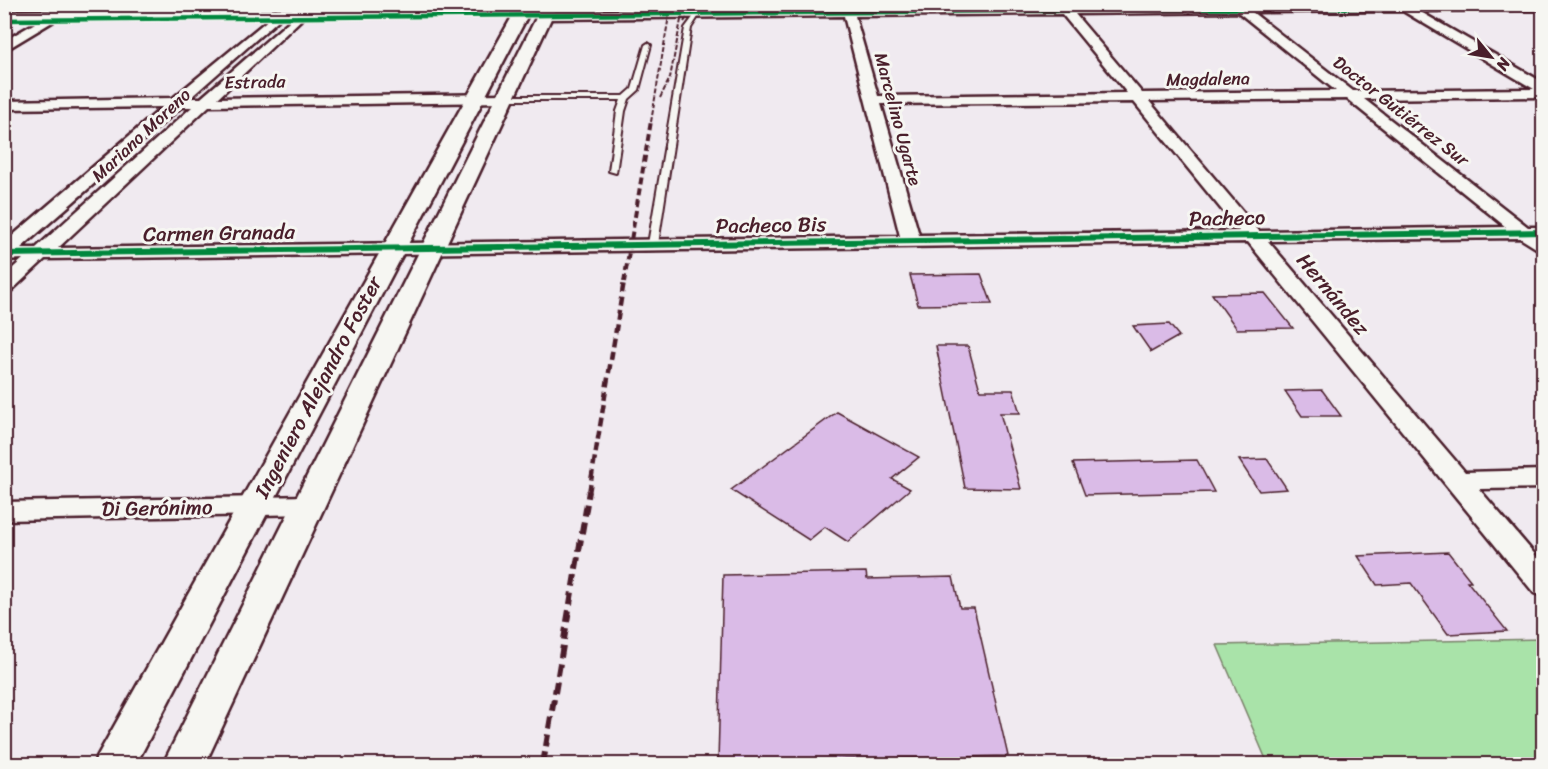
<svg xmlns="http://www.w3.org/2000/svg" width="1548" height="769" font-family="Sriracha,sans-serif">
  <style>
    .green { fill: #a9e3a9; stroke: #7a816a; stroke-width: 1.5 }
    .building { fill: #dabbe7; stroke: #4a1f2b; stroke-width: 1.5 }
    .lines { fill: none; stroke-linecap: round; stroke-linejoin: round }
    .service-casing { stroke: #4a1f2b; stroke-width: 4 }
    .minor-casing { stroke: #4a1f2b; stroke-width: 5 }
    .tertiary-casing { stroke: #4a1f2b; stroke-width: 5 }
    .service { fill: #f6f6f2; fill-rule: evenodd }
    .minor { fill: #f6f6f2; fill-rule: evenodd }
    .tertiary { fill: #f6f6f2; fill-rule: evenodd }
    .rail-far3 { stroke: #4a1f2b; stroke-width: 2; stroke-dasharray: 5 2; stroke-linecap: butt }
    .rail-far2 { stroke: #4a1f2b; stroke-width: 4; stroke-dasharray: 7 4; stroke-linecap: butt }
    .rail-far1 { stroke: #4a1f2b; stroke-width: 4.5; stroke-dasharray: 9 4.5; stroke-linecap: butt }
    .rail { stroke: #4a1f2b; stroke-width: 6; stroke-dasharray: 12 6; stroke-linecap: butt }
    .cycleway-far1-casing { stroke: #f6f6f2; stroke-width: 7 }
    .cycleway-casing { stroke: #f6f6f2; stroke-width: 9 }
    .cycleway-far1 { stroke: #00873e; stroke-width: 4.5 }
    .cycleway { stroke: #00873e; stroke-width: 6 }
    .labels { text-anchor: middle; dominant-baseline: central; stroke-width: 6; stroke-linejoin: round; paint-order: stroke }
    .far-street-label { font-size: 18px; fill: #4a1f2b; stroke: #f6f6f2 }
    .street-label { font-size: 21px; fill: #4a1f2b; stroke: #f6f6f2 }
  </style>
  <rect width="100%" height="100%" fill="#f0eaf0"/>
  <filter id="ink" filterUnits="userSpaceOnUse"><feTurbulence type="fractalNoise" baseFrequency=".0167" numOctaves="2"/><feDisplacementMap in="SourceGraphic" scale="12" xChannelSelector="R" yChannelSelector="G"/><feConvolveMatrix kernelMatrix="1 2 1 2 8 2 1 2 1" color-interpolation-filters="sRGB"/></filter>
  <g filter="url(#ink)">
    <path class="green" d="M1543 639V764H1268L1217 645Z"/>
    <path class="building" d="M981 274 992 304 918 305 910 275Z
      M1265 293 1293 328 1237 329 1212 294Z
      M1169 324 1179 336 1151 352 1133 326Z
      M936 346H968L980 390H1013L1020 413H1000L1021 489 965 488Z
      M1322 390 1341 416H1302L1285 391Z
      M837 412 919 457 892 479 910 489 848 542 825 527 809 540 731 490Z
      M1267 459 1287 489 1259 491 1239 460Z
      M1197 460 1214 492 1085 495 1073 463Z
      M1448 552 1471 581H1467L1507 631 1448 634 1411 583 1377 585 1358 556Z
      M866 572 867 579 953 577 960 608H974L1008 756 718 762 723 575Z"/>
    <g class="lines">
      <g class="service-casing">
        <path id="service" d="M697 12 700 14 691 28 658 244 653 247 648 244 685 28Z
          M648 43 651 45 639 90 629 99 625 111 616 173 609 171 617 111 621 100H505L501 98 505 96H624L632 89 645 45Z"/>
      </g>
      <g class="minor-casing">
        <path id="minor" d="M68 4H82L4 51V41Z
          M843 4 851 5 853 9 1057 7V4L1069 7 1544 4V9L1419 11 1544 83V97L1364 99 1528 227H1544V253L1520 238 1268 241 1465 472 1544 470V488L1479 489 1544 565V596L1534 593 1248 242 45 259 11 291 4 293V276L23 259 4 260V243L163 107 4 109V101L173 98 281 9 285 10V14L190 98H201L303 9 307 10V14L218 98 505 94 512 98 505 102 209 106 58 248 900 236 844 16 546 19 540 15 546 11 842 9ZM1403 11 1534 89 1353 91 1252 12ZM1238 12 1336 91 1142 93 1075 14ZM1062 14 1127 93 878 96 855 16ZM1347 99 1506 227 1259 231 1149 101ZM1134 102 1239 231 919 235 881 104ZM181 107H192L36 248H21Z
          M309 496 318 499 322 505 318 511 309 514 4 520V502Z"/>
      </g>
      <g class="tertiary-casing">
        <path id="tertiary" d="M523 6H548L555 10 205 764H163L538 14 528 15 136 764H93L513 15 4 19V11Z"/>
      </g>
      <use href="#service" class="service"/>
      <use href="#minor" class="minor"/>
      <use href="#tertiary" class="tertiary"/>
      <path class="rail-far3" d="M684 22 696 4
        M660 98 670 78 684 4
        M651 122 671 4"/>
      <path class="rail-far2" d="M624 282 651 121"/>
      <path class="rail-far1" d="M589 493 624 281"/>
      <path class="rail" d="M543 764 589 491"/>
      <g class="cycleway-far1-casing">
        <path id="cycleway-far1" d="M4 20 1544 6"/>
      </g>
      <g class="cycleway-casing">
        <path id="cycleway" d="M4 254 1544 232"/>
      </g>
      <use href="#cycleway-far1" class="cycleway-far1"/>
      <use href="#cycleway" class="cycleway"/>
    </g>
  </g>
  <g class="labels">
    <g class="far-street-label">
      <text transform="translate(1208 79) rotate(-1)">Magdalena</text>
      <text transform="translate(255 82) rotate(-1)">Estrada</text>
      <text transform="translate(1401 111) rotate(38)">Doctor Gutiérrez Sur</text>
      <text transform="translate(898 119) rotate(75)">Marcelino Ugarte</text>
      <text transform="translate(141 135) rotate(-43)">Mariano Moreno</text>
    </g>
    <g class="street-label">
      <text transform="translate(1227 218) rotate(-1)">Pacheco</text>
      <text transform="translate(771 225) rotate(-1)">Pacheco Bis</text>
      <text transform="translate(219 233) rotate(-1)">Carmen Granada</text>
      <text transform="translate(1333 294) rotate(50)">Hernández</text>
      <text transform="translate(318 387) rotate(-62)">Ingeniero Alejandro Foster</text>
      <text transform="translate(157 508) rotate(-1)">Di Gerónimo</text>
    </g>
  </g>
  <rect width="1548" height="769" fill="none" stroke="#f6f6f2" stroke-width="24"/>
  <rect x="12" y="12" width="1524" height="745" fill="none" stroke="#4a1f2b" stroke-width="2" filter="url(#ink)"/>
  <g transform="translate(1491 57) rotate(120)" stroke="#f6f6f2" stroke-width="4.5" paint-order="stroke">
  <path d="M0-4.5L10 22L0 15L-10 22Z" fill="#4a1f2b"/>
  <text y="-9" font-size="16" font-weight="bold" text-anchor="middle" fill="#4a1f2b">N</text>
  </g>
</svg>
